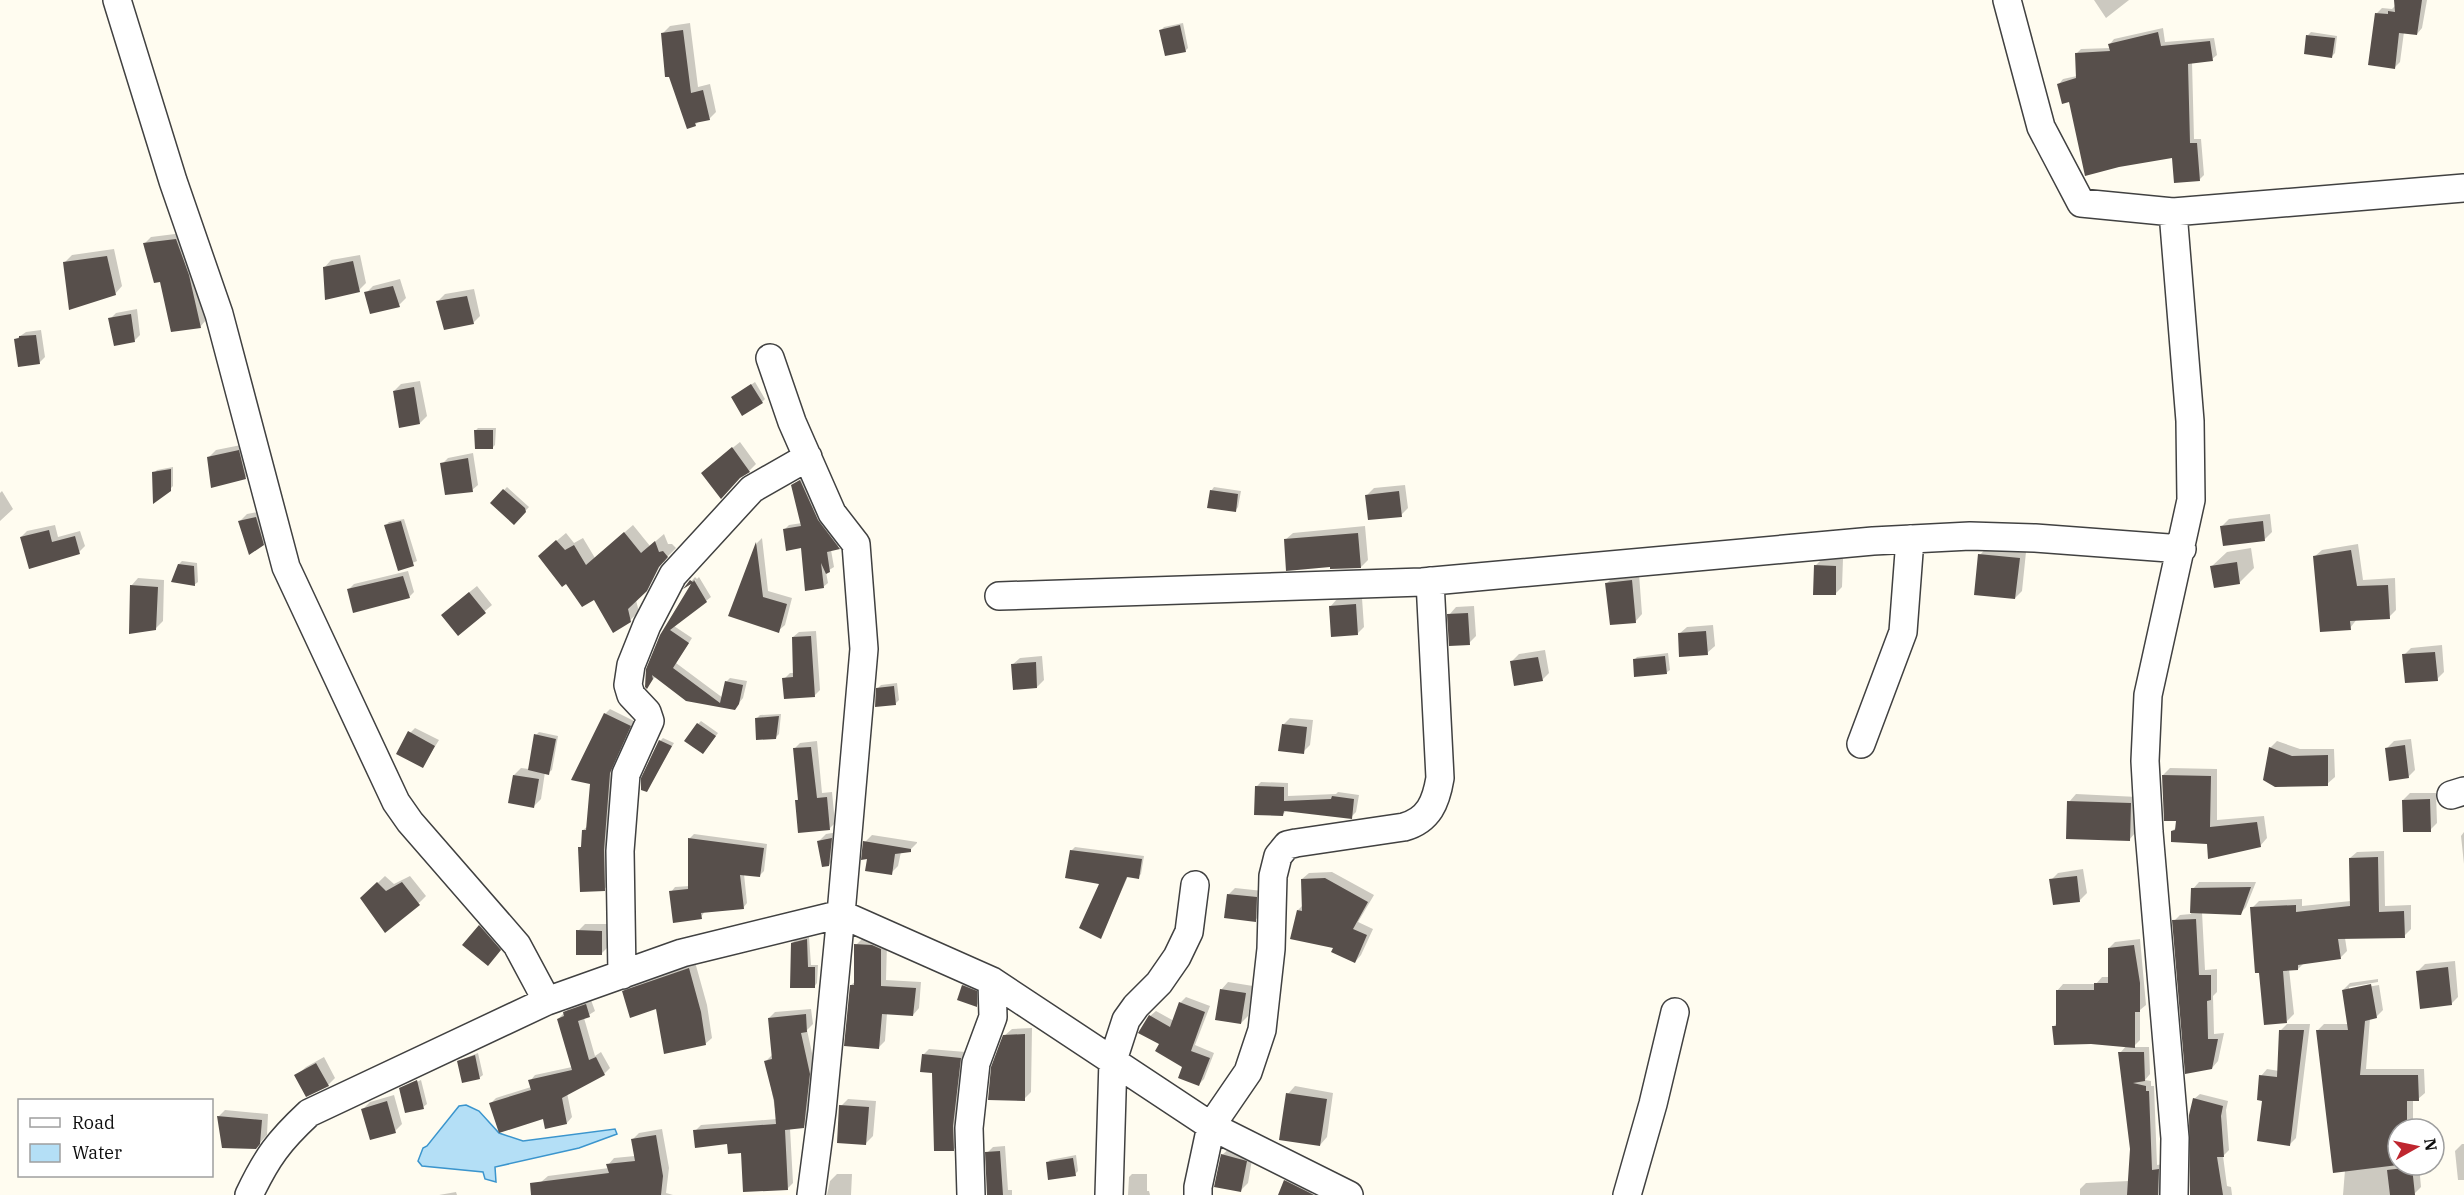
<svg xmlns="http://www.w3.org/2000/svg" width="2464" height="1195" font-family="'IBM Plex Serif',serif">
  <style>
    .water { fill: #b4dff6; stroke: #3b95cd; stroke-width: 1.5 }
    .shadow { fill: #0003 }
    .building { fill: #574f4b }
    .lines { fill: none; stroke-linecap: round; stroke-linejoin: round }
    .street-casing { stroke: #414141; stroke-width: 30 }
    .street { stroke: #fff; stroke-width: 27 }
  </style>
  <rect width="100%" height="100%" fill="#fffcf0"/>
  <path class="water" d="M466 1105 479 1111 499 1133 523 1141 615 1129 617 1134 579 1148 495 1167 496 1182 485 1179 483 1172 422 1166 418 1161 423 1148 427 1146 459 1106Z"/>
  <path class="shadow" d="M2094 0H2129L2106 18Z
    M2395 0H2427L2422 28 2417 34 2404 32 2400 62 2395 67 2376 14 2382 8 2392 9 2396 5Z
    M690 23 698 87 710 84 716 112 709 119 699 121 695 125 663 33 670 26Z
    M1183 23 1188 48 1185 51 1161 30 1164 27Z
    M2163 28 2165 42 2214 38 2217 55 2212 59 2192 62 2194 139H2201L2204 175 2200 179 2173 157 2070 100 2059 84 2063 79 2077 76 2076 54 2081 49 2111 48 2110 44 2114 39Z
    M2311 32 2337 36 2335 53 2332 56 2308 35Z
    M183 233 195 268 206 320 200 327 161 280 145 243 151 237Z
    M114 249 122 286 115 294 65 262 72 255Z
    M360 255 366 283 359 290 324 268 331 260Z
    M400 279 406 298 399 305 366 293 373 286Z
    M474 289 480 316 473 323 438 301 445 294Z
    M137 309 140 335 134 341 110 319 116 313Z
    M41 330 45 357 39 363 16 339 26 332Z
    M420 381 427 416 420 423 394 391 401 384Z
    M755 382 765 399 762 402 733 397Z
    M478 428H496L495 445 492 448 475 431Z
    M740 442 756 464 749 471 710 466Z
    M246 444 253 470 246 477 209 457 216 450Z
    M473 453 478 485 472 490 442 464 448 458Z
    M173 467V486L170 489 154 473 157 470Z
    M805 476 843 543 831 550 834 567 826 572 828 583 823 587 802 547 784 530 789 525 802 523 792 485Z
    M1405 485 1408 508 1401 515 1367 495 1374 488Z
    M507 487 529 507 514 523 492 503Z
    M1214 487 1241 491 1238 507 1235 511 1211 491Z
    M2 491 13 509 0 521V493Z
    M263 511 270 537 263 544 240 521 247 514Z
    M2270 514 2272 532 2265 539 2222 526 2229 519Z
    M404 519 417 561 399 569 386 525 389 522Z
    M55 525 58 537 80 531 85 546 79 552 21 537 27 531Z
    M633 525 650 546 664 534 668 544H672L676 548 667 557 655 581 653 584 664 562 661 560 636 600 639 612 630 620 595 598 548 548 566 533 574 543 583 538 595 558Z
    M1365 526 1368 560 1361 567 1285 540 1293 533Z
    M762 538 768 591 792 598 785 625 778 631 730 615 757 543Z
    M2358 544 2363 580 2395 578 2396 610 2389 617 2357 619 2350 628 2314 557 2322 550Z
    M1987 547 2026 552 2022 591 2015 598 1980 555Z
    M2251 548 2254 568 2239 583 2212 566 2227 552Z
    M1823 558 1843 559 1842 587 1835 594 1816 565Z
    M182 561 197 563 198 582 194 585 179 564Z
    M408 571 414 592 409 597 348 590 354 584Z
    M1639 574 1642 614 1635 622 1607 583 1614 576Z
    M695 577 697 579 699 577 711 597 674 626 692 638 676 663 723 698 726 682 730 678 747 681 743 698 734 709 686 699 656 676 647 687 661 636 696 580 689 584Z
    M138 578 164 580 163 621 156 628 131 586Z
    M477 586 492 605 458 634 450 608Z
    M1362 598 1364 627 1357 634 1330 607 1337 599Z
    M1474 606 1476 636 1469 643 1449 615 1456 607Z
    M1713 625 1715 646 1707 653 1679 634 1687 627Z
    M816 631 820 690 814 696 784 679 790 673H794L793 637 799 632Z
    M2442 645 2444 672 2437 679 2404 655 2411 648Z
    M1545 650 1549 673 1542 680 1512 661 1519 654Z
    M1668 653 1670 670 1666 673 1634 660 1637 657Z
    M1042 656 1044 680 1037 687 1012 665 1020 658Z
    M897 683 899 700 895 704 878 688 881 685Z
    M610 709 634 721 614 767 608 844 609 885 604 889 580 848 583 844V830L588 826 605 714Z
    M781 714 779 734 775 738 757 718 760 715Z
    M1290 718 1313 720 1310 745 1303 752 1283 725Z
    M701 721 718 733 706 749 698 724Z
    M415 728 439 740 423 766 410 733Z
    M539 732 558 736 552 770 548 773 545 772 541 799 534 806 514 775 521 768 529 769 536 735Z
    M663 738 674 743 647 790 660 741Z
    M2411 739 2415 770 2408 777 2387 748 2394 741Z
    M817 741 822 793 832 792 835 823 829 829 797 800 800 798 794 749 800 743Z
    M2277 741 2300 749H2334L2335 777 2327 784 2270 748Z
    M2170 768 2217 769V820L2264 816 2267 838 2260 846 2209 842 2172 831 2177 827V819L2163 775Z
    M1261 782 1288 783V796L1336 794 1338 792 1359 795 1356 812 1351 817 1287 810 1283 814 1256 787Z
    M2410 793H2436L2437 823 2430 830 2403 800Z
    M2076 794 2138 797 2136 832 2129 840 2069 802Z
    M838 832 836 857 829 865 819 841 826 834Z
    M2464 832V864L2461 836Z
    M694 834 767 844 764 871 760 875 744 874 747 903 743 908 705 911 701 917 671 892 675 887 690 886 689 839Z
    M872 835 917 842V843L910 850 901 852 898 866 891 873 869 858 865 842Z
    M1075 847 1144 856 1141 874 1138 877 1128 876 1101 937V883L1071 851Z
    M2384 851 2385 906 2411 905V929L2404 936 2345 938 2347 951 2340 958 2304 963 2298 969H2289L2294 1014 2287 1021 2252 908 2259 901 2302 899V906L2351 901 2350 858 2357 852Z
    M2083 869 2087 893 2080 900 2051 880 2058 873Z
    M1332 872 1374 895 1358 922 1373 929 1361 955 1355 962 1335 947 1298 910 1303 905 1302 879 1309 873Z
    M385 876 394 884 410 876 426 896 419 903 362 898Z
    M2199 882H2256L2246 907 2240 914 2202 912 2205 970 2217 969V992L2213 996 2214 1034 2224 1033 2218 1061 2212 1068 2174 921 2180 915 2191 914 2193 889Z
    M1235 888 1263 891V913L1255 920 1228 895Z
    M487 919 507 942 495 957 480 926Z
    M585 924H609V946L601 954 578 931Z
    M809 937 811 965H818L817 983 814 987 792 943 795 940Z
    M862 939H878L887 943 886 980 921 982 919 1008 913 1015 887 1013 885 1041 879 1047 851 985 856 981V945Z
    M2140 939 2146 1005 2140 1010V1040L2133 1047H2149L2150 1074 2145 1080 2151 1081V1086H2154L2157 1165 2164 1164 2165 1195H2080V1189L2086 1183 2129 1181 2131 1149 2120 1053 2127 1045 2053 1027 2058 1022 2057 991 2063 984H2096L2102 977H2109V948L2115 942Z
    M2455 961 2458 997 2451 1004 2418 971 2425 964Z
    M695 962 707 1005 712 1038 705 1044 657 1007 623 992 630 985Z
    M970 978 983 984V998L977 1005 963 986Z
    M2378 979V982L2349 987V990L2379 985 2383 1010 2376 1017 2370 1018 2366 1069H2424L2425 1093 2418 1099H2413V1129H2398V1165H2419L2421 1187 2414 1194 2409 1195H2343L2345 1170 2318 1030 2324 1024H2349L2343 990 2350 983Z
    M1228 982 1253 986 1248 1016 1241 1023 1221 990Z
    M1186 997 1210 1006 1195 1045 1214 1053 1204 1079 1199 1084 1161 1044 1150 1016 1156 1011 1174 1021 1180 1003Z
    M591 1000 595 1011 584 1018 595 1056 601 1052 610 1068 604 1074 567 1093 572 1117 567 1123 491 1103 496 1098 531 1087 530 1081 535 1075 572 1067 558 1019 570 1007Z
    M811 1009 813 1024 807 1030 815 1067 809 1121 803 1127 790 1128 793 1183 787 1189 742 1151 728 1143 695 1131 701 1125 777 1119 766 1061 773 1054 769 1018 775 1012Z
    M2287 1024H2310L2296 1138 2290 1144 2264 1100 2261 1076 2267 1069 2279 1071 2281 1030Z
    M1032 1028 1031 1092 1024 1099 1004 1036 1012 1029Z
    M929 1049 966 1052 959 1144 953 1150 933 1072 923 1055Z
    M478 1053 483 1075 479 1078 458 1061Z
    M324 1057 335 1078 328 1085 298 1074 306 1067Z
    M421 1080 427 1104 423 1107 402 1089Z
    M1295 1086 1333 1093 1327 1137 1320 1145 1288 1094Z
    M2200 1094 2228 1101 2226 1110 2229 1150 2223 1156 2227 1186 2231 1187 2232 1195H2191L2194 1099Z
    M394 1095 402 1124 395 1131 363 1109 370 1102Z
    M848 1099 876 1101 873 1136 866 1143 841 1106Z
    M225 1110 268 1114 267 1135 255 1148 218 1117Z
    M662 1129 669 1168 666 1193 673 1195H543L541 1182 548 1176 609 1168 608 1165 614 1158 635 1156 633 1139 639 1133Z
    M2462 1144H2464V1180H2458L2455 1151Z
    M1005 1146 1008 1190H1012V1195H988L987 1153 993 1147Z
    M1230 1148 1253 1154 1248 1183 1241 1190 1222 1155Z
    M1076 1155 1078 1171 1075 1174 1047 1163 1050 1160Z
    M837 1174H852L851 1195H827L830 1181Z
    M1132 1174H1147V1191H1149L1150 1195H1128L1129 1177Z
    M1292 1174 1315 1186 1312 1194 1317 1195H1280L1285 1181Z
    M456 1192 457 1195H439Z"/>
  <path class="building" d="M2394 0H2422L2417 35 2399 33 2395 69 2368 65 2375 13 2388 14V11L2395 12Z
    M1180 25 1186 52 1165 56 1159 30Z
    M683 30 691 93 703 90 710 120 695 123 696 126 687 129 669 77H665L661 33Z
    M2158 32 2161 46 2210 41 2213 61 2188 64 2190 143H2197L2200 181 2174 183 2172 158 2119 167 2085 176 2069 102 2062 104 2057 84 2076 78 2075 53 2110 51 2108 44Z
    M2306 35 2335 38 2332 58 2304 54Z
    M176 239 189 275 201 328 171 332 160 282 154 283 143 243Z
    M107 256 116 295 69 310 63 262Z
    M353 261 360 292 325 300 323 267Z
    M393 286 400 307 370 314 364 292Z
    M467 296 474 324 444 330 436 301Z
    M131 314 135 342 114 346 108 318Z
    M36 335 40 364 18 367 14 339 19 338V336Z
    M751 384 763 403 742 416 731 397Z
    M414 387 420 424 399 428 393 391Z
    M474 430H493V449H475Z
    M732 447 750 472 740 478 721 499 701 473Z
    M239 450 246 479 211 488 207 457Z
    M468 458 473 492 445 495 440 463Z
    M171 469V491L153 504 152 472Z
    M800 480 818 520 840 549 827 552 830 572 826 574 821 563 824 588 805 591 801 548 786 551 783 529 801 526 791 485Z
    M503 489 525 508 526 512 514 525 490 503Z
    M1210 490 1238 494 1236 512 1207 508Z
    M1399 491 1402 517 1368 520 1365 495Z
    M256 517 264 545 249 555 238 521Z
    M401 521 414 566 398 571 384 525Z
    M2263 521 2265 541 2223 546 2220 526Z
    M49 530 52 542 75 536 80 554 29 569 20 537Z
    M624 532 641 553 655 541 659 552 663 551 668 557 659 567 647 591 628 609 631 622 613 633 594 600 582 607 566 584 562 587 538 556 556 540 565 550 574 545 586 565Z
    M1358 533 1361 568 1330 569V567L1286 571 1284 539Z
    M756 542 763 597 787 604 779 633 728 616Z
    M2351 550 2357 586 2388 585 2390 619 2350 621 2351 630 2320 632 2313 556Z
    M1978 554 2020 558 2015 599 1974 595Z
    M2237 562 2240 584 2214 588 2210 566Z
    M178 564 194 566 195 586 171 582Z
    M1814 565 1836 566V595H1813Z
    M403 576 410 598 353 613 347 589Z
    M690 580 693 582 694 580 707 602 670 630 689 643 673 668 720 703 725 681 743 685 739 704 735 710 686 701 652 675 653 679 647 689 645 687 646 669 660 635 691 584 683 589Z
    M1632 580 1636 623 1610 625 1605 583Z
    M130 585 158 587 156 630 129 634Z
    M469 592 486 613 458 636 441 615Z
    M1356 604 1358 635 1331 637 1329 606Z
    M1468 613 1470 645 1449 646 1447 614Z
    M1706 631 1708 655 1679 657 1678 633Z
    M811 636 815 697 784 699 782 678 793 677 792 637Z
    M2435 652 2438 681 2405 683 2402 654Z
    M1665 656 1667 674 1634 677 1633 659Z
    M1538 657 1543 681 1514 686 1510 661Z
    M1036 662 1037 688 1013 690 1011 664Z
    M894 686 896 705 875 707 876 688Z
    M604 713 631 726 610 773 604 850 605 891 580 892 578 847H581L582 830H586L590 784 571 780Z
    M779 716 776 739 756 740 755 718Z
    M697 723 716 736 703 754 684 741Z
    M1282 724 1307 727 1304 754 1278 751Z
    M408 731 435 746 423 768 396 754Z
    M534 734 556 739 549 775 528 770Z
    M659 740 672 746 647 792 641 790V778Z
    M2405 745 2409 778 2389 781 2385 748Z
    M811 747 817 798 827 797 830 830 798 833 795 800H798L793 748Z
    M2269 747 2292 756 2328 755V786L2275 787 2263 780Z
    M513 775 539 779 534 808 508 803Z
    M2162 775 2211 776 2210 827 2257 822 2261 847 2208 859 2207 844 2171 842V831L2175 830 2176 821H2164Z
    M1255 786 1284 787V801L1331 799 1332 796 1354 799 1352 819 1284 811 1283 816 1254 815Z
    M2430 799 2431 832H2403L2402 800Z
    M2067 801 2131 803 2130 841 2066 839Z
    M688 838 764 848 760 877 740 875 744 909 701 913 702 919 673 923 669 891 688 889Z
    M832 838 829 866 822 867 817 841Z
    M863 841 911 849V852L895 854 892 875 865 871 867 859 861 860Z
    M1070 850 1142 859 1139 879 1127 877 1101 939 1079 928 1099 884 1065 878Z
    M2378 857 2379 912 2404 911 2405 938 2338 939 2341 959 2298 965V970L2283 971 2287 1023 2264 1025 2259 973H2255L2250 907 2296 905V912L2350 906 2349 858Z
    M2077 876 2080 902 2053 905 2049 879Z
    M1325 878 1368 902 1353 929 1367 935 1355 963 1331 952 1333 948 1290 939 1297 910 1302 911 1301 879Z
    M377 882 386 891 402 882 420 905 385 933 360 898Z
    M2251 887 2241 915 2190 913 2191 888Z
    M1227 894 1257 897 1256 922 1224 918Z
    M2196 919 2199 975H2211V1000L2207 1001 2208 1039H2218L2212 1069 2185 1074 2172 920Z
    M479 925 501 950 488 966 462 945Z
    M576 930 602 931V955H576Z
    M807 939 808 967H815V988H790L791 943Z
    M854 944 872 945 881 949V986L916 988 913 1016 882 1014 879 1049 844 1046 850 985H854Z
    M2134 945 2140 983V1012H2135V1048L2091 1044 2054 1045 2052 1026H2056V990H2094V983H2108V948Z
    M2448 967 2452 1005 2420 1009 2416 971Z
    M689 968 701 1012 706 1045 664 1054 656 1009 630 1018 622 991Z
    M2371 984 2377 1018 2365 1021 2360 1075H2418L2419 1101H2407V1129H2398V1165L2333 1173 2316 1030H2348L2342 990Z
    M962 985 977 991V1007L957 1000Z
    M1220 989 1246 993 1241 1024 1215 1020Z
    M1179 1002 1205 1012 1191 1051 1210 1058 1199 1086 1178 1078 1182 1067 1155 1051 1159 1044 1138 1033 1149 1015 1170 1027Z
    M586 1004 590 1017 578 1021 589 1060 596 1057 605 1075 562 1098 567 1124 545 1129 543 1119 499 1133 489 1103 531 1090 528 1080 572 1070 557 1019 564 1016 563 1012Z
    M806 1014 807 1032 801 1033 810 1074 806 1109 804 1128 785 1130 788 1190 743 1192 741 1153 728 1154 727 1144 695 1148 693 1130 776 1124 774 1100 764 1061 772 1059 768 1018Z
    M2279 1030H2304L2290 1146 2257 1141 2262 1101 2257 1100 2259 1075 2277 1077Z
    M1025 1034V1101L988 1100 991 1067 1003 1035Z
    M2118 1052H2144L2145 1081 2133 1083 2146 1086V1091H2149L2152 1170 2159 1169 2158 1195H2127L2130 1149Z
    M922 1054 961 1058 953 1126 954 1151H934L932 1073 920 1072Z
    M475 1055 480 1079 462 1083 457 1061Z
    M316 1063 329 1086 306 1097 294 1075Z
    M417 1080 424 1109 405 1113 399 1088Z
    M1286 1093 1327 1099 1320 1146 1279 1140Z
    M2193 1098 2223 1106 2221 1116 2224 1157H2217L2223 1195H2190L2189 1115Z
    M387 1101 396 1133 370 1140 361 1109Z
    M839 1105 869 1107 866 1145 837 1143Z
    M217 1116 262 1120 260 1144 256 1149 222 1148Z
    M656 1135 663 1176 661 1195H531L530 1183 609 1173 606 1164 635 1161 631 1139Z
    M1000 1151 1003 1195H987L985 1152Z
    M1221 1154 1247 1161 1241 1192 1214 1187Z
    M1073 1158 1076 1176 1048 1180 1046 1162Z
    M2412 1167 2415 1195H2390L2387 1170Z
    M1284 1180 1314 1195H1278Z"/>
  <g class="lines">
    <g class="street-casing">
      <path id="street" d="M117 0 173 181 219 314 286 567 396 802 410 822 517 945 547 1001
        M2007 0 2041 127 2081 203 2173 212
        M999 596 1422 582 1873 541 1970 536 2035 538 2182 549
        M1861 744 1903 632 1910 539
        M2451 795 2464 791
        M622 975 620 851 626 774 650 721 647 712 631 695 628 685 631 665 647 625 673 575 752 489 808 457
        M249 1195C267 1157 279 1141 309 1113L547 1001 682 953 841 914 864 649 856 544 832 513 792 422 770 358
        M811 1195 822 1111 841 914 992 981 1211 1126 1198 1187V1195
        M971 1195 969 1128 976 1063 993 1017 992 981
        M1109 1195 1113 1060 1126 1020 1136 1006 1159 983 1177 957 1189 932 1195 885
        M1349 1195 1211 1126 1248 1072 1262 1030 1271 949 1273 876 1278 856 1287 845 1296 843 1404 827C1429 820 1436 802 1440 778L1430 581
        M1627 1195 1653 1104 1675 1012
        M2174 1195 2175 1138 2149 832 2145 761 2148 695 2191 500 2190 421 2173 212 2464 188"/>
    </g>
    <use href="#street" class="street"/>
  </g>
  <rect x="18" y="1099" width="195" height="78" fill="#ffffff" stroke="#9f9f9f" stroke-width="1.5"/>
  <rect x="30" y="1118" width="30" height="9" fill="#ffffff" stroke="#9f9f9f" stroke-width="1.5"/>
  <text x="72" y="1129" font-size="18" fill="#0e0e0e">Road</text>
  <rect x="30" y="1144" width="30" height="18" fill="#b4dff6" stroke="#9f9f9f" stroke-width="1.5"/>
  <text x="72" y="1159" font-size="18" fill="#0e0e0e">Water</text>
  <g transform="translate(2416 1147) rotate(81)"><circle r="28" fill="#ffffff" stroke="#9f9f9f" stroke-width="1.5"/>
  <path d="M0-4.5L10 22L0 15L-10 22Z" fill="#bf262f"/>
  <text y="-9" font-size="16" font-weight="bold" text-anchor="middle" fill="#0e0e0e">N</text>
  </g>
</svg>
